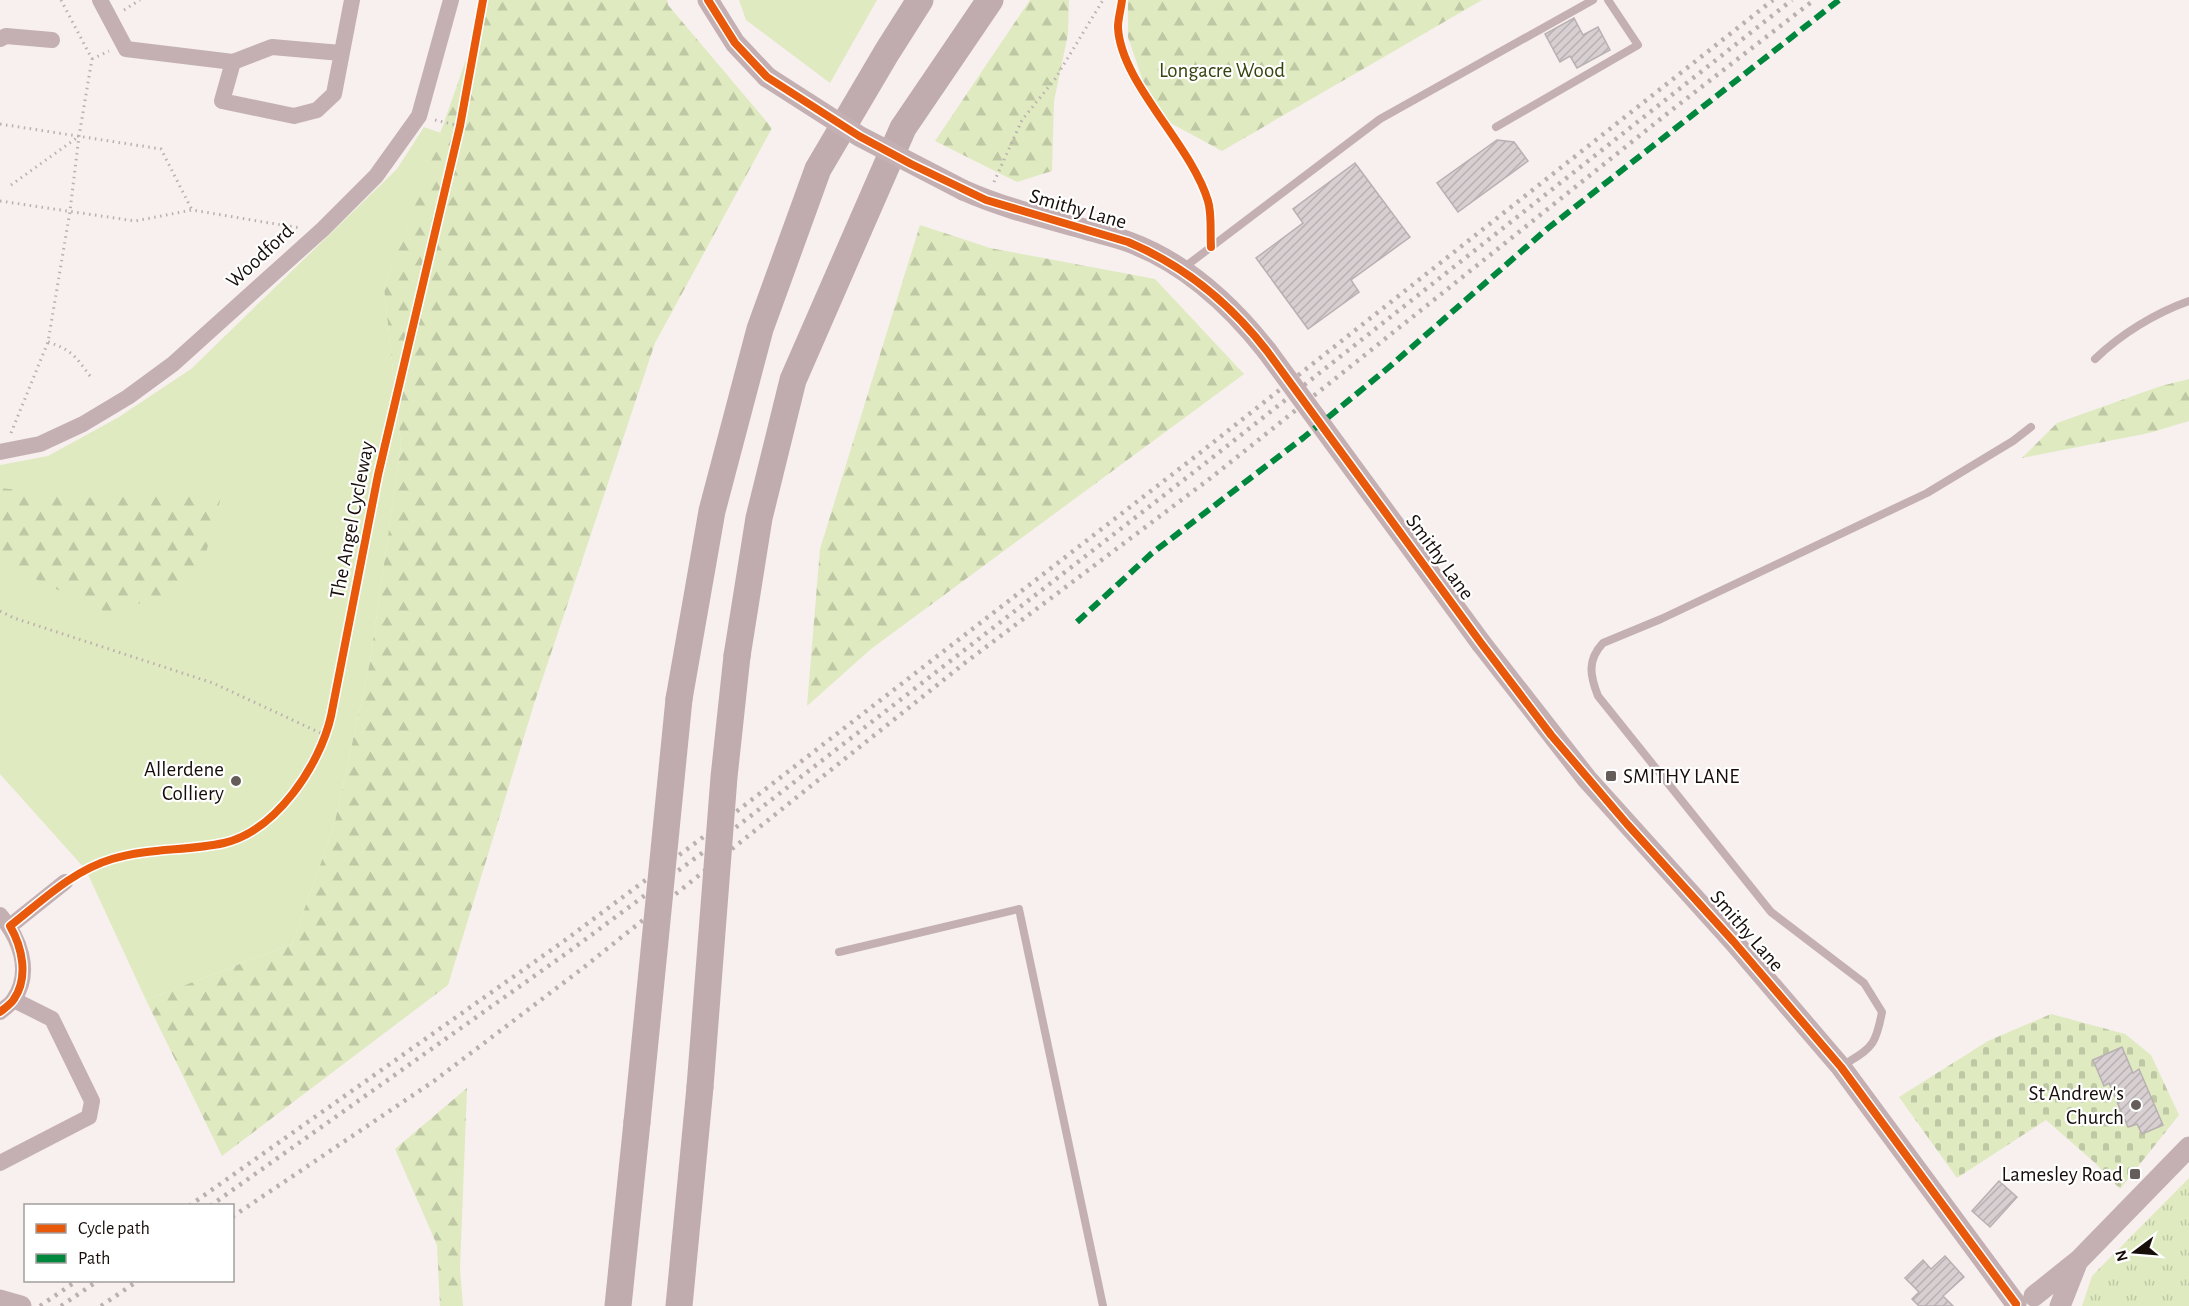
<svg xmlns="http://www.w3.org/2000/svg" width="2189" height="1306" font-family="'Alegreya Sans',sans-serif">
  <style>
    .grass { fill: #dfeac0 }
    .forest { fill: url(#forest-firs) }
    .cemetery { fill: url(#cemetery-stones) }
    .park { fill: url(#park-tufts) }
    .building { fill: url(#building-hatch); stroke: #b8b0b2; stroke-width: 1.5 }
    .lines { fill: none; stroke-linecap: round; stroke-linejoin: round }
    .path { stroke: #bcafaf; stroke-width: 3; stroke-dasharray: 1.5 4.5; stroke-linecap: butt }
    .service { stroke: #c4b0b3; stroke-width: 8 }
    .minor { stroke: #c4b0b3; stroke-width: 16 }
    .tertiary { stroke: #c4b0b3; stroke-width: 21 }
    .trunk { stroke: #c0acaf; stroke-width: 27 }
    .rail { stroke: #bbafaf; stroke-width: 4.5; stroke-dasharray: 3 6; stroke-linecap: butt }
    .tertiary-bridge { stroke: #c4b0b3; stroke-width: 21 }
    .trunk-bridge { stroke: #c0acaf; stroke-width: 27 }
    .quiet { stroke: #00873e; stroke-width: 6; stroke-dasharray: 12 6; stroke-linecap: butt }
    .cycleway-casing { stroke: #fff; stroke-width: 11 }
    .cycleway { stroke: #e8590c; stroke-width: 8 }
    .poi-dot { fill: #655d5a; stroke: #fff; stroke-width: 2 }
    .labels { text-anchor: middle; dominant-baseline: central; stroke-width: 4.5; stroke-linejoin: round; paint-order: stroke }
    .park-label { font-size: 21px; fill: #35440d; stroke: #fff }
    .street-label { font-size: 21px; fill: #170e0a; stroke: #fff }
    .poi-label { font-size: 21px; fill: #170e0a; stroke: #fff; text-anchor: end }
  </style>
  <defs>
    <pattern id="forest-firs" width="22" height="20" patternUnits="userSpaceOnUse" patternTransform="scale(1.5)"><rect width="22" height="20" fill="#dfeac0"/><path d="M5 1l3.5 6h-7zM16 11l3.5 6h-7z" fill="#bfc8a4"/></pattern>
    <pattern id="cemetery-stones" width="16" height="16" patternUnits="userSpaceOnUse" patternTransform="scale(1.5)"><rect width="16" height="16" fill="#dfeac0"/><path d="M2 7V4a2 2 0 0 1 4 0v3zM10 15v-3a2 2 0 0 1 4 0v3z" fill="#bfc8a4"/></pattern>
    <pattern id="park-tufts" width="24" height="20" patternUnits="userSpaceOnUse" patternTransform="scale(1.5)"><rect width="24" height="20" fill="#dfeac0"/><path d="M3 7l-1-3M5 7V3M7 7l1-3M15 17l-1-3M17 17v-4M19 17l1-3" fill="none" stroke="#bfc8a4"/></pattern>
    <pattern id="building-hatch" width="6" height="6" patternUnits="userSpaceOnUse" patternTransform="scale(1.5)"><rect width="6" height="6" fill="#d7cfd1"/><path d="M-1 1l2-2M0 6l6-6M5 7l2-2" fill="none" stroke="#b8b1b2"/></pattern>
  </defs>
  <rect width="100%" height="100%" fill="#f7f0ee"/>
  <path class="grass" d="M739 0H877L830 83 746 20Z
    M424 127 441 133 384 288 401 445 370 662 334 826 292 944 146 1000 86 870 0 774V465L48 456 119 417 191 369 397 169Z"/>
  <path class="forest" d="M487 0H667L668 5 772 128 655 343 534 704 448 985 222 1156 146 1000 292 944 334 826 370 662 401 445 384 288 434 151Z
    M1030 0H1069L1068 34 1054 101 1052 171 1017 182 935 141Z
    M1128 0H1482L1222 151 1154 114 1128 37Z
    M920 225 990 248 1155 279 1244 374 871 649 807 706 820 549Z
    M2189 379V421L2149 433 2022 458 2057 423 2161 386Z
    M0 488 94 498 222 493 198 583 109 614 14 569 0 558Z
    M467 1088 460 1269 463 1306H440L437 1245 395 1149Z"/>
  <path class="cemetery" d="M2051 1014 2125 1034 2151 1055 2179 1115 2120 1189 2094 1162 2046 1120 1957 1178 1899 1097 1988 1041Z"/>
  <path class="park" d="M2189 1178V1306H2082L2092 1276Z"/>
  <path class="building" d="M1574 18 1583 35 1598 27 1610 50 1577 68 1570 56 1560 62 1545 34Z
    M1497 140 1514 142 1528 161 1458 212 1437 183Z
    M1355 163 1410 237 1351 280 1359 292 1308 329 1256 258 1303 223 1293 209Z
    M2122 1047 2133 1073 2139 1069 2163 1125 2142 1134 2137 1124 2128 1127 2109 1083 2104 1086 2093 1060Z
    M1999 1181 2017 1197 1990 1227 1972 1211Z
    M1945 1256 1964 1277 1943 1296 1953 1306H1919L1912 1299 1919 1292 1905 1278 1923 1260 1931 1269Z"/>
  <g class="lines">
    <path class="path" d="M124 10 140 0
      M92 59 109 51
      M435 120 460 126
      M0 124 161 149 192 210
      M994 182 1022 120 1055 79 1103 0
      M11 185 78 137
      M0 201 135 221 192 210 300 228
      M48 342C72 350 75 356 90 376
      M11 433 48 342 70 211 79 136 92 59 61 0
      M0 611 14 618 213 683 327 736"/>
    <path class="service" d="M1496 127 1638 45 1608 0
      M1182 269 1380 119 1593 0
      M2095 359C2121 334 2155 313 2189 301
      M839 952 1019 909 1103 1306
      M1841 1067C1871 1047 1875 1049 1882 1012L1864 983 1771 912 1598 696C1590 676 1587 660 1603 643L1661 619 1927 493 2013 441 2031 427"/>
    <path class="minor" d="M100 0 126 49 233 62 272 47 341 53
      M0 39 6 36 52 40
      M233 62 222 101 294 116 317 110 334 94 352 0
      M0 452 40 444 83 424 128 397 173 364 323 229 376 176 419 116 451 0
      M0 915C19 937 33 971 14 999 11 1004 5 1008 0 1012
      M10 926 65 882
      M0 1163 89 1117 92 1101 52 1019 14 1000"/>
    <path class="tertiary" d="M708 0 735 43 767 77
      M963 190C1001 207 1041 217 1081 228 1097 233 1113 236 1129 242 1186 263 1230 304 1267 351
      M1481 643 1587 779 1733 941 1841 1067 2016 1304
      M2034 1296 2079 1260 2189 1147
      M0 1300 21 1306
      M2060 1306 2077 1263"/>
    <path class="trunk" d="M737 656 759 518 793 380 903 128 990 0
      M679 699 712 511 760 329 818 169 887 52 920 0
      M618 1306 637 1122
      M679 1306 700 1087"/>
    <path class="rail" d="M189 1206 564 941 710 832 1196 456 1773 0
      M210 1206 571 950 717 842 1203 465 1792 0
      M232 1217 434 1081 583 968 966 662 1212 477 1673 109 1814 0
      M40 1306 78 1280
      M61 1306 99 1280
      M101 1306 139 1280"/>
    <path class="tertiary-bridge" d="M767 77 859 136 963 190
      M1267 351 1481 643"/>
    <path class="trunk-bridge" d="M700 1087 724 777 737 656
      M637 1122 679 699"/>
    <path class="quiet" d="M1077 622 1151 554 1303 438 1388 368 1547 229 1839 0"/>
    <g class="cycleway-casing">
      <path id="cycleway" d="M708 0 735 43 767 77 859 136 911 164 986 200 1128 242C1185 266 1229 302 1267 351L1481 643 1551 735 1627 824 1733 941 1841 1067 2016 1304
        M1122 0C1121 9 1118 19 1118 27 1120 82 1191 144 1208 201 1212 214 1210 232 1211 247
        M0 1012C5 1008 11 1004 14 999 29 977 22 947 10 926 42 901 72 871 112 859 148 848 187 851 224 843 276 831 320 765 331 716L378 475 460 126 483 0"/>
    </g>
    <use href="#cycleway" class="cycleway"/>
  </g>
  <g class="poi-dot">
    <rect x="1605" y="770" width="12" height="12" rx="3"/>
    <circle cx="236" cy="781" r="6"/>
    <circle cx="2136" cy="1105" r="6"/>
    <rect x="2129" y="1168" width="12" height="12" rx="3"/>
  </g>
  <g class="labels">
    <g class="park-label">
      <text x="1222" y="70">Longacre Wood</text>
    </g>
    <g class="street-label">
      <text transform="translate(1078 209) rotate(16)">Smithy Lane</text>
      <text transform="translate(260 256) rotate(-43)">Woodford</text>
      <text transform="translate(352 520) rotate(-79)">The Angel Cycleway</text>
      <text transform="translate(1440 557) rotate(54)">Smithy Lane</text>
      <text transform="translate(1747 931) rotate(49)">Smithy Lane</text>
    </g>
    <g class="poi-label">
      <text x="224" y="769">Allerdene<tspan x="224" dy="24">Colliery</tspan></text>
      <text x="1623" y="776" text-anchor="start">SMITHY LANE</text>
      <text x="2124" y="1093">St Andrew's<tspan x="2124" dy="24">Church</tspan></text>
      <text x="2123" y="1174">Lamesley Road</text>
    </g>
  </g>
  <rect x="24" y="1204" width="210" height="78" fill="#ffffff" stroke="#a29f9d" stroke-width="1.5"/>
  <rect x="36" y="1224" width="30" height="9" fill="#e8590c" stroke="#a29f9d" stroke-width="1.5"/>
  <text x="78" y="1234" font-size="18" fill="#170e0a">Cycle path</text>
  <rect x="36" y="1254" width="30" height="9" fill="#00873e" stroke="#a29f9d" stroke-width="1.5"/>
  <text x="78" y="1264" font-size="18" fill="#170e0a">Path</text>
  <g transform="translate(2135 1252) rotate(254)" stroke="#ffffff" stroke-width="4.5" paint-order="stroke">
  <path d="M0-4.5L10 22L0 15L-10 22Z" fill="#170e0a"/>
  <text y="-9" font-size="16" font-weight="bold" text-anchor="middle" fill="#170e0a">N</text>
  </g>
</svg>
